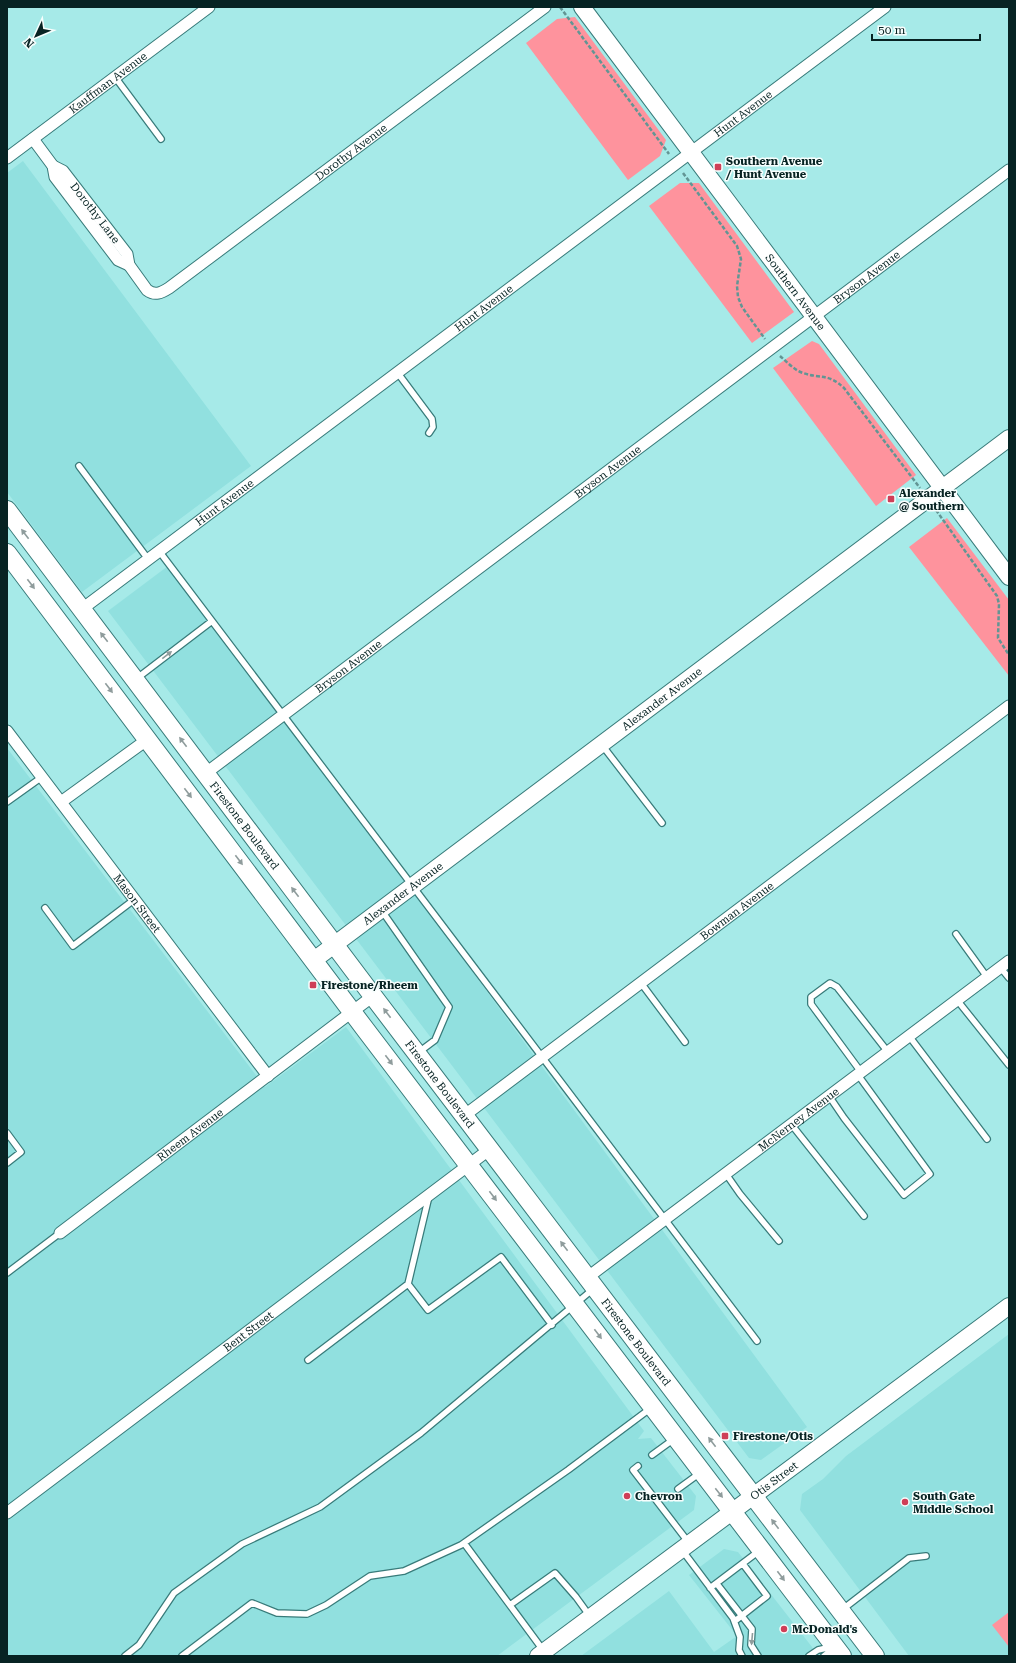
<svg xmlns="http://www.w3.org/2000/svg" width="1016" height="1663" font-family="'Roboto Serif',serif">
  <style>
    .built { fill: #91e0df }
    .green { fill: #fe939d }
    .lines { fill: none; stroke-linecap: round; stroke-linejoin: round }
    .lane-casing { stroke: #387b7a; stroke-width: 8 }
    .street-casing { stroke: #387b7a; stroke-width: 13 }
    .secondary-casing { stroke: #387b7a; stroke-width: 18 }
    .primary-casing { stroke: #387b7a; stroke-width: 20 }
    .path { stroke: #629594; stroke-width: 2.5; stroke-dasharray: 4 2; stroke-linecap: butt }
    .lane { stroke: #fff; stroke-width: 5.5 }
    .street { stroke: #fff; stroke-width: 11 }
    .secondary { stroke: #fff; stroke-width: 16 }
    .primary { stroke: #fff; stroke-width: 18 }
    .oneway { fill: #8f9c9c }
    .poi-dot { fill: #cf3f58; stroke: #f7fefd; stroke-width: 1.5 }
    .labels { text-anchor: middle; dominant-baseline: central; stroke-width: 3; stroke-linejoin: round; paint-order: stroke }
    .street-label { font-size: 11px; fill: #072323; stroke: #f7fefd }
    .poi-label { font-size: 11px; font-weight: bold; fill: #072323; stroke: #f7fefd; text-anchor: start }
  </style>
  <rect width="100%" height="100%" fill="#a6eae8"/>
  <path class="built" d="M23 161 251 466 82 592 7 492V173Z
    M172 563 807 1427 761 1460 749 1458 108 611Z
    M7 748 265 1087 346 1027 644 1431 638 1439 651 1438 696 1496 694 1510 497 1656H7Z
    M1009 1334V1656H909L800 1510 802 1494 823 1479 846 1456Z
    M724 1549 738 1552 812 1647 817 1656H581L669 1591 714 1652 737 1636 689 1575Z"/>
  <path class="green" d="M575 17 666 140 660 156 628 180 526 43 557 19Z
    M680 183H699L794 312 752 343 649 206Z
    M812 341 819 344 916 475 876 506 773 368Z
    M947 518 1009 600V676L909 547Z
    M1009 1612V1647L992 1625Z"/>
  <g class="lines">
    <g class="lane-casing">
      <path id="lane" d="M115 77 161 139
        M397 372 432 419 433 427 429 433
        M79 466 148 559
        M159 551 757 1341
        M136 679 212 621
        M602 745 662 823
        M7 802 42 777
        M45 908 73 946 135 899
        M382 911 449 1007 435 1040 419 1052
        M956 934 987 977
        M1000 967 1009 978
        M641 983 685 1042
        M957 1000 1009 1065
        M909 1036 987 1139
        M861 1072 811 1004V997L830 983 837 987 888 1052
        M829 1096 844 1118 904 1195 930 1174 858 1075
        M791 1124 864 1216
        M7 1133 21 1152 7 1163
        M726 1174 740 1194 779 1241
        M7 1273 60 1233
        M408 1284 428 1310 501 1257 552 1325
        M308 1360 408 1284 429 1196
        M652 1455 674 1439
        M638 1466 633 1470 689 1543
        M678 1489 700 1473
        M464 1543 543 1650
        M682 1550 733 1618 740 1637 739 1650 742 1656
        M717 1584 752 1629 751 1645 758 1656
        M710 1588 759 1551
        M510 1605 555 1573 576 1597 589 1615
        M843 1609 909 1558 926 1556
        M735 1621 767 1596 743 1564
        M125 1656 139 1645 174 1593 242 1544 320 1507 421 1433 592 1290
        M182 1656 252 1603 277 1613 307 1614 326 1605 370 1576 404 1571 461 1545 568 1470 651 1408
        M809 1656 818 1650 831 1647
        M824 1656 833 1649"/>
    </g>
    <g class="street-casing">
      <g id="street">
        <path d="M33 139 53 166 55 177 118 260 129 265"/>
        <path id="s1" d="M7 158 209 7"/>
        <path id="s2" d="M53 166 63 171 127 254 129 265 147 290C155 296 161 293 169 288L545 7"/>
        <path id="s3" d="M82 609 885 7"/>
        <path id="s4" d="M7 731 268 1076"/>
        <path id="s5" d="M206 773 1009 170"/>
        <path d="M61 802 148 739"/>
        <path id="s6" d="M465 1115 1009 706"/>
        <path id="s7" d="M60 1233 373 996"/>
        <path id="s8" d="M588 1277 1009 961"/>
        <path id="s9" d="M7 1513 490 1149"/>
      </g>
    </g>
    <g class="secondary-casing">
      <g id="secondary">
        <path id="s10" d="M582 7 1009 577"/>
        <path id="s11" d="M314 960 1009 438"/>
        <path id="s12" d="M538 1656 1009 1306"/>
      </g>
    </g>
    <g class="primary-casing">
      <g id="primary">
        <path id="s13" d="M7 510 373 996 875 1656"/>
        <path d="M7 553 365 1029 842 1656"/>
      </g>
    </g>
    <path class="path" d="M560 7 669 154
      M683 173 737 246 741 259 737 286 738 297 742 307 765 339
      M780 356C787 362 794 370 803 373 821 379 828 373 844 388L920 488
      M936 510 997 596 999 604 998 638 1009 655"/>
    <use href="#lane" class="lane"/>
    <use href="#street" class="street"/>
    <use href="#secondary" class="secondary"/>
    <use href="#primary" class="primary"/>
  </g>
  <defs><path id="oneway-solid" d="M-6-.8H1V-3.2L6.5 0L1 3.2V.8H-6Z"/></defs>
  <g class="oneway">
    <use href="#oneway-solid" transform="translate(25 534) rotate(-127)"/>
    <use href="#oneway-solid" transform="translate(31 584) rotate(53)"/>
    <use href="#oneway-solid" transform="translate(104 637) rotate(-128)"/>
    <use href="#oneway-solid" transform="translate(167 655) rotate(-38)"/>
    <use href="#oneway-solid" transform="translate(109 688) rotate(53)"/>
    <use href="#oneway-solid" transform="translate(183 742) rotate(-127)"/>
    <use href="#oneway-solid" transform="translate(188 793) rotate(53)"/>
    <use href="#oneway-solid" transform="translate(239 860) rotate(53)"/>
    <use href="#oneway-solid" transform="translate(295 892) rotate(-127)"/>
    <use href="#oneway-solid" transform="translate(387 1013) rotate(-127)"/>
    <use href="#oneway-solid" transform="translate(389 1060) rotate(53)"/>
    <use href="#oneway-solid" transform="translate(493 1196) rotate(53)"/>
    <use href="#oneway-solid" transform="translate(564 1246) rotate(-127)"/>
    <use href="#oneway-solid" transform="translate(598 1334) rotate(53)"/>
    <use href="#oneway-solid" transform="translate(712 1442) rotate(-127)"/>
    <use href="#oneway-solid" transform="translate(719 1493) rotate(52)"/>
    <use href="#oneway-solid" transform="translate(775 1524) rotate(-127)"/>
    <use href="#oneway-solid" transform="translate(781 1576) rotate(53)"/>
    <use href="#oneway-solid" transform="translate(752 1639) rotate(95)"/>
  </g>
  <g class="poi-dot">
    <rect x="714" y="163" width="8" height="8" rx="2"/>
    <rect x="887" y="495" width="8" height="8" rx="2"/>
    <rect x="309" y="981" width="8" height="8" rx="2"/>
    <rect x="721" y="1432" width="8" height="8" rx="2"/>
    <circle cx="627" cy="1496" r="4"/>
    <circle cx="905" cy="1502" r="4"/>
    <circle cx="784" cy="1629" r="4"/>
  </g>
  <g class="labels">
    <g class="street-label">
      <text stroke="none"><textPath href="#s1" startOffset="126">Kauffman Avenue</textPath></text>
      <text stroke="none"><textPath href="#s3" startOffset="826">Hunt Avenue</textPath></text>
      <text stroke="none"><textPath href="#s2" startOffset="409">Dorothy Avenue</textPath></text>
      <text stroke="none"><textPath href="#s2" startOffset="64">Dorothy Lane</textPath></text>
      <text stroke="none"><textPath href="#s5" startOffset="826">Bryson Avenue</textPath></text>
      <text stroke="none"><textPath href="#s10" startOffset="356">Southern Avenue</textPath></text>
      <text stroke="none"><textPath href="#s3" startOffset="502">Hunt Avenue</textPath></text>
      <text stroke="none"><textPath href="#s5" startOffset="502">Bryson Avenue</textPath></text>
      <text stroke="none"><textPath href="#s3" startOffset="178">Hunt Avenue</textPath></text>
      <text stroke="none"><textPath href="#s5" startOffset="178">Bryson Avenue</textPath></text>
      <text stroke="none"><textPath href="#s11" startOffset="435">Alexander Avenue</textPath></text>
      <text stroke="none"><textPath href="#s13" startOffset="395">Firestone Boulevard</textPath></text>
      <text stroke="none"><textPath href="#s11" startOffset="111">Alexander Avenue</textPath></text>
      <text stroke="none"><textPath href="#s4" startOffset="216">Mason Street</textPath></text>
      <text stroke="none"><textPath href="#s6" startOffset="340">Bowman Avenue</textPath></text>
      <text stroke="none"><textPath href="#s13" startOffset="719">Firestone Boulevard</textPath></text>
      <text stroke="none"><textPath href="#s8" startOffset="263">McNerney Avenue</textPath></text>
      <text stroke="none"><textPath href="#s7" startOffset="163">Rheem Avenue</textPath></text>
      <text stroke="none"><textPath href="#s9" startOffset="302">Bent Street</textPath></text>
      <text stroke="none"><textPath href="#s13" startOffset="1043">Firestone Boulevard</textPath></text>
      <text stroke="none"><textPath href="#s12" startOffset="294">Otis Street</textPath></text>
    </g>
    <g class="poi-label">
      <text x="726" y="161">Southern Avenue<tspan x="726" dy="13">/ Hunt Avenue</tspan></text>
      <text x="899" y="493">Alexander<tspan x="899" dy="13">@ Southern</tspan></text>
      <text x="321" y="985">Firestone/Rheem</text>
      <text x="733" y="1436">Firestone/Otis</text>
      <text x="635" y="1496">Chevron</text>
      <text x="913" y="1496">South Gate<tspan x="913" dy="13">Middle School</tspan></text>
      <text x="792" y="1629">McDonald's</text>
    </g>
  </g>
  <rect width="1016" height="1663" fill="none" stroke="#072323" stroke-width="16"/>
  <g transform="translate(36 36) rotate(226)" stroke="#f7fefd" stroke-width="3" paint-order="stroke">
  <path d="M0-3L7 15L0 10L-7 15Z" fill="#072323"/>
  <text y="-6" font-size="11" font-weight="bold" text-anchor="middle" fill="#072323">N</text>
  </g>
  <path d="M872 34v6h108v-6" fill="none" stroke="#072323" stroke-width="2"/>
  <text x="878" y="34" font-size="12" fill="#072323" stroke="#f7fefd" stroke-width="3" paint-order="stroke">50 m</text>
</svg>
